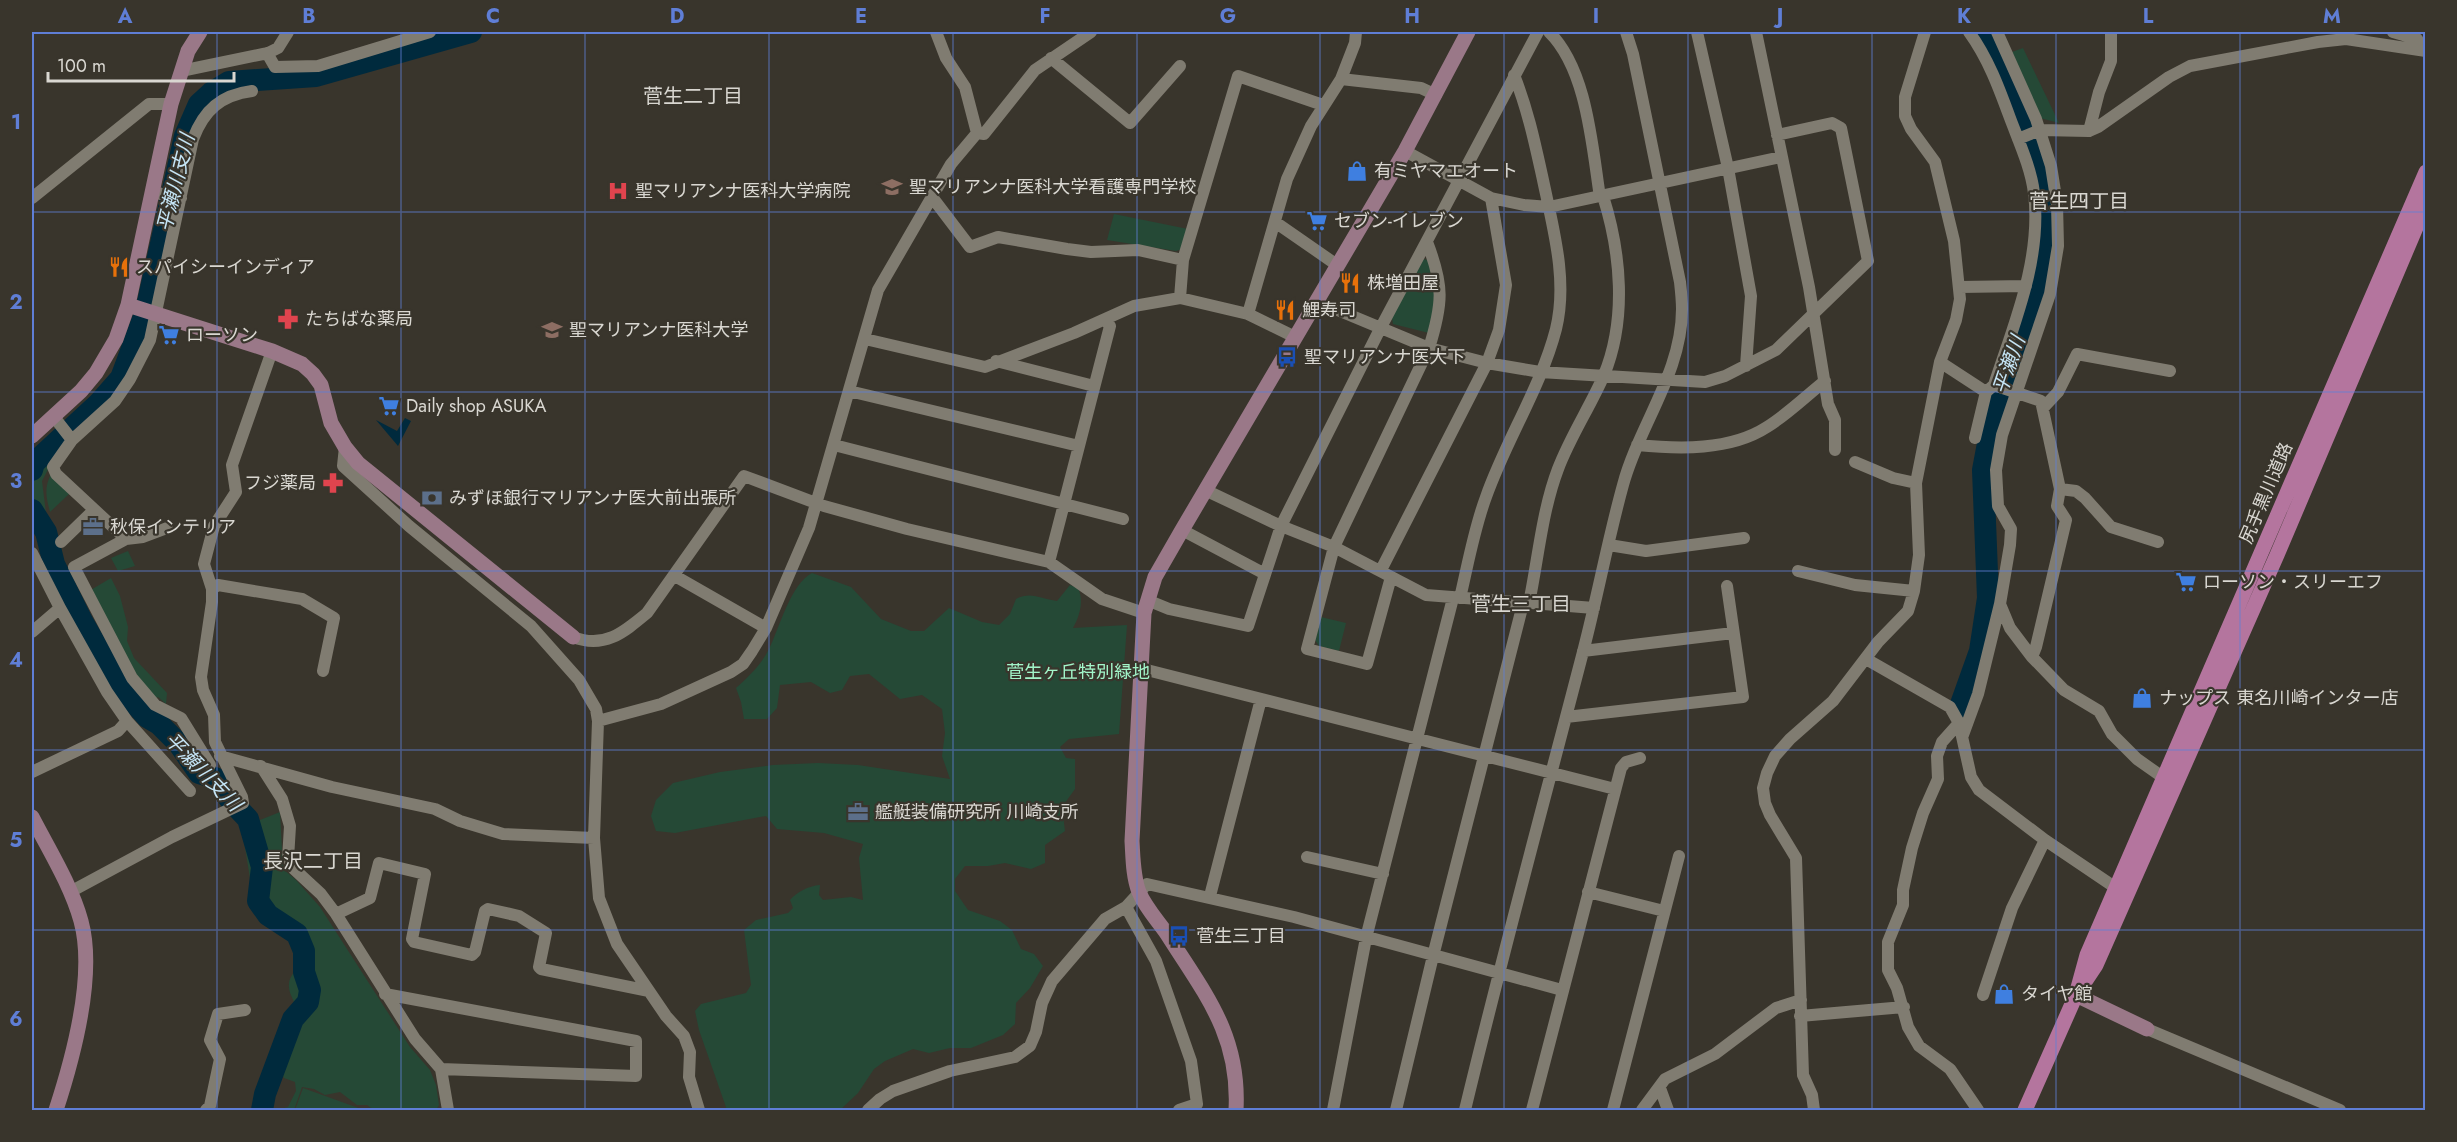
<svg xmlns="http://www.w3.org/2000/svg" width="2457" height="1142" font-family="Jost,'Noto Sans JP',sans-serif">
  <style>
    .green { fill: #254936 }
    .water { fill: #002a3d }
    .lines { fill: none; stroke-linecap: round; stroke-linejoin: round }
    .river { stroke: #002a3d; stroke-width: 22 }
    .street { stroke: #807c71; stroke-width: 12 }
    .secondary { stroke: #9a7888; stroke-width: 15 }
    .primary { stroke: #b4759e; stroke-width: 15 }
    .grid { fill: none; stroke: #5f7ed6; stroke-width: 1.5; stroke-opacity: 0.55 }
    .labels { text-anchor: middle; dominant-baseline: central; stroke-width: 4.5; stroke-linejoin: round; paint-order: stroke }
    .poi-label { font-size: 18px; fill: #d9d7d1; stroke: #39352c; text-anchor: start }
    .street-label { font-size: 18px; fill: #d9d7d1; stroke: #39352c }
    .park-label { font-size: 18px; fill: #a2f5c9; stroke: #39352c }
    .neighbourhood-label { font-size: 20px; fill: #d9d7d1; stroke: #39352c }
    .water-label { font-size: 20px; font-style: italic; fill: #c5e5f6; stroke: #39352c }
    .neatline { fill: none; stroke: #5f7ed6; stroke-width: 2 }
    .grid-label { font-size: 20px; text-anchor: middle; font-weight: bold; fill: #5f7ed6 }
  </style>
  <rect width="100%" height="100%" fill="#39352c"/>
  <path class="green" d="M2023 48 2059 123 2040 118 2012 52Z
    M1114 214 1188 229 1182 249 1176 251 1107 240Z
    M1423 259 1428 260 1436 296 1429 333 1393 324 1392 318Z
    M63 441 42 481 47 521 63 553C45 528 30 513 32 480 33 473 33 468 38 462 44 454 54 447 63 441Z
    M51 474 69 494 50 512C46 497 44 488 51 474Z
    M128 551 135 566 118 571 111 558Z
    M812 573 851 587 881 619 911 631H924L949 608 982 622 999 625 1010 614 1016 599C1031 591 1041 599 1057 601L1070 585 1078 588C1084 600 1080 616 1073 628L1127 625 1119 734 1069 739 1060 747 1066 758 1075 759V789L1062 807 1065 831 1045 845V863L1031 869 1005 863 988 866H965L955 879V891L968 910 1000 921 1012 930 1021 949 1034 954 1043 966 1030 988 1016 1003 1015 1024 1003 1035 971 1048H950L929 1053 913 1049 885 1061 874 1069 858 1093 840 1110H727L699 1030 695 1011 701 1004 746 993 751 985 744 930 756 920 788 913 793 908 790 900C797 892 808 886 820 885L819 895 823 900 851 897 863 900 859 858 863 844 824 833 777 829 766 816 675 833 656 831 651 816 656 800 673 783 720 772 773 765 818 763 858 765 950 779 942 756 945 733 942 709 922 695 900 699 869 674 850 676 842 690 830 693 811 682 780 685 777 708 767 719H744L741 702 736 688C749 676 761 665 769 649 780 627 790 585 812 573Z
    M111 578 120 596 128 627 127 641 134 658 167 693 166 704 158 697 152 700 133 676 89 591Z
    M1321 617 1346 623 1339 651 1319 646 1315 640Z
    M280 812 283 869 296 880 320 907 410 1047 430 1070 436 1085 439 1105 436 1110H374L367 1105H357L340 1092 325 1095 314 1089 302 1087 294 1110H276L288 1107 296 1091 295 1082 284 1078 280 1070C287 1051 298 1027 295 1006 294 999 288 993 289 984 289 979 292 976 294 971 297 960 296 949 290 940 282 927 265 921 253 911V897L243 835 255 822Z
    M303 1088 364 1110H295Z"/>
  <path class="water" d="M405 418 411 421 398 446 376 420 397 431Z"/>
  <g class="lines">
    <path class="river" d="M32 470 34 463 99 403 121 378 146 311 185 136 199 104 211 93 229 82 316 76 471 32
      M32 510 46 532 54 564 82 621 121 688 147 717 159 724 179 744 199 773 215 778 231 801 248 819 262 867 258 901 268 915 297 934 304 951V972L310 990 308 1002 293 1019 265 1094 262 1110
      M1960 707 1980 651 1988 598 1983 470 1995 406 2037 284 2045 224 2039 164 2011 92 1983 32"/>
    <path class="street" d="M936 32 946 58 965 87 977 133
      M1549 32C1587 69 1592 146 1600 197
      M1697 32 1728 168 1751 296 1746 366
      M1756 32 1809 287 1828 404 1835 420V450
      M1969 32C1988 58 1999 88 2010 118 2019 142 2031 168 2034 193 2042 259 2014 324 1994 385L1986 392 1975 438
      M2393 32 2417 39 2424 51
      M267 53 275 67 318 66 430 32
      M1051 58 1130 123 1180 66
      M181 71 268 53 278 48 288 32
      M1341 79 1421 88 1436 95
      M2089 131 2099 92 2111 61V32
      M2018 139 2040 130 2089 131 2098 127 2169 77 2190 66 2318 42 2346 39 2426 51
      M1405 151 1491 198 1524 205 1549 207 1781 157
      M152 192 181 198
      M932 197 970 247 998 237 1067 249 1091 252 1138 250 1183 260
      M32 198 149 104H171
      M1275 222 1337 265
      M1960 287 2026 286
      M1180 298 1183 260 1238 76 1323 105
      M1316 301 1429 348 1487 363 1540 372 1705 382 1725 376 1776 350 1868 261 1841 128 1832 123 1777 135
      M1248 314 1287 179 1311 126 1341 79 1355 43 1356 32
      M865 339 985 367 1074 333 1134 306 1180 298 1248 314 1295 337
      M996 361 1094 386
      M1940 362 1986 392
      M1994 385 2041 401 2060 489 2076 491 2085 498 2111 527 2158 542
      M849 391 1079 446
      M2044 407 2058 392 2077 354 2170 371
      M54 417 72 440
      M834 445 1123 519
      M1637 445C1678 449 1730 451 1767 427 1788 414 1806 396 1825 381
      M345 447 343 466 409 526 531 626 579 680 596 709 598 721 594 838 599 898 617 944 666 1016 684 1036 690 1052 689 1077 699 1110
      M1855 462 1893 478 1916 483
      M1205 490 1281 526 1334 547 1426 595 1594 608
      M167 528 143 537 126 539 56 474 53 467 72 440 115 401 130 379 150 340 193 139C204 110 221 95 252 91
      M1182 530 1265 574
      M126 539 74 567 132 678 155 705 181 718 210 765
      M61 542 94 510
      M1609 545 1646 551 1744 538
      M32 553 60 608 32 632
      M1049 562 1110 326 1105 320
      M1381 570 1487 363 1499 330 1506 285 1491 198
      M1798 571 1855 585 1914 591
      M675 576 766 628
      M1391 577 1367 664 1307 649 1334 547 1429 348C1443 303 1444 286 1427 242
      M212 589 218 585 302 599 334 618 323 671
      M1460 598C1468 564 1474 529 1486 497 1506 440 1541 387 1556 329 1568 280 1553 228 1543 180 1535 144 1528 110 1514 75
      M1147 600 1169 609 1248 626 1281 526 1380 329 1538 32
      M1529 603C1538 560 1542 511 1558 469 1570 437 1590 407 1604 375 1627 319 1621 253 1603 196
      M2000 604 2010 628 2032 657 2064 690 2099 711 2112 734 2137 759 2164 778
      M573 637C604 649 623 633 647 613L744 476 824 506 907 529 1049 562 1102 599 1144 613
      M1583 651 1733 633
      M2032 657 2036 647 2066 520 2057 506 2060 489
      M1866 659 1950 707 1959 723 1971 777 1979 790 2045 840 2116 888
      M1139 668 1615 789
      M1566 717 1743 697 1727 586
      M127 721 190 791
      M598 721 661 704 731 672 743 664 752 651 766 628 809 528 878 290 951 164 977 133 984 134 1035 70 1091 32
      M1959 723 1942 742 1937 756 1938 779 1923 813 1912 848 1903 890V905L1888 942V970L1897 988 1908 1027 1919 1046 1950 1069 1978 1110
      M1963 735 1978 694 2000 604 2010 545 2011 529 1998 506 1996 470 2002 435 2050 294 2058 246 2057 204 2051 166 2036 119 1997 32
      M220 756 332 787 435 809 460 821 503 834 594 838
      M261 766 282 799 290 826 288 859 294 869 321 894 336 914 415 1039 441 1069 448 1110
      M32 772 118 731 127 721 107 692 60 608
      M1307 857 1383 874
      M70 892 172 837 243 803 242 797 215 742 214 715 203 690 201 677 212 602V589L204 564 214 526 236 492 232 465 272 351
      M1588 892 1664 911
      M1210 896 1261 699
      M1126 907 1156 961 1191 1061 1197 1104 1179 1110
      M336 914 370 898 379 863 425 874 412 939 414 942 472 955 475 952 485 911 488 909 519 916 546 933 539 967 541 969 649 991
      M385 994 636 1041V1076L441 1069
      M1983 995 2012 908 2045 840
      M1800 1016 1904 1007
      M2147 1029 2340 1110
      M1660 1088 1668 1110
      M206 1110 210 1106 220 1059 210 1040 218 1014 245 1010
      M868 1110 880 1099 893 1091 950 1071 1015 1057 1030 1046 1036 1032 1042 1003 1052 981 1105 919 1126 907 1147 884 1294 917 1562 990
      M1333 1110 1366 938 1453 598
      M1396 1110 1433 956 1523 604
      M1465 1110C1502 956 1544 802 1584 648 1598 594 1608 539 1623 485 1639 425 1682 373 1682 309 1682 300 1681 291 1680 282L1633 54 1626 32
      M1532 1110 1621 768 1626 762 1640 758
      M1613 1110 1679 856
      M1642 1110 1665 1079 1715 1054 1776 1008 1801 1000
      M1814 1110 1812 1095 1803 1075 1796 858 1770 815 1765 803 1763 788 1767 773 1775 756 1790 739 1833 701 1878 642 1908 611 1914 591 1919 555 1916 483 1940 362 1956 320 1960 299 1954 241 1935 162 1911 129 1905 116V97L1925 32"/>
    <path class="secondary" d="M128 305 272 351 302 364 313 374 321 385 331 423 345 447 358 463 573 637
      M32 436 81 391 96 373 116 339 128 305 171 104 188 51 200 32
      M32 817C49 850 71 885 81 921 96 976 73 1058 56 1110
      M2076 995 2147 1029
      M1236 1110C1240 1035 1205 994 1167 934 1158 921 1145 907 1139 892 1133 877 1133 857 1132 841L1144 613 1155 577 1182 530 1405 151 1468 32"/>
    <path class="primary" d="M2084 983 2096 965 2277 555 2426 204
      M2025 1110 2076 995 2087 955 2116 888 2426 172"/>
  </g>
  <path class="grid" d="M217 32V1110M401 32V1110M585 32V1110M769 32V1110M953 32V1110M1137 32V1110M1320 32V1110M1504 32V1110M1688 32V1110M1872 32V1110M2056 32V1110M2240 32V1110M32 212H2426M32 392H2426M32 571H2426M32 750H2426M32 930H2426"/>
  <defs>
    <g id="shop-bare" transform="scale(1.62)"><path d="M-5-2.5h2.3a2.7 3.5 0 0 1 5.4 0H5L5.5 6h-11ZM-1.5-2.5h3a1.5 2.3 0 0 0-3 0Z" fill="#3f7fe0" stroke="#39352c" stroke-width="2.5" paint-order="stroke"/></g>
    <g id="school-bare" transform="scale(1.62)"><path d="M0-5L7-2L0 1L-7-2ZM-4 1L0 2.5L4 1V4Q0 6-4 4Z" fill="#8d6e63" stroke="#39352c" stroke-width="2.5" paint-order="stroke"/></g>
    <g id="hospital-bare" transform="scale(1.62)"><path d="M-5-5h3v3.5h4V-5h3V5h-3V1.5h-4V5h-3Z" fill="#e0444e" stroke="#39352c" stroke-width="2.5" paint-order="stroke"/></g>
    <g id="supermarket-bare" transform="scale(1.62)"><path d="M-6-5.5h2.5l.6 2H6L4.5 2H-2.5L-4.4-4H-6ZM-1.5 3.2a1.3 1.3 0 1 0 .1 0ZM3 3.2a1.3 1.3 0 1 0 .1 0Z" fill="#3f7fe0" stroke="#39352c" stroke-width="2.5" paint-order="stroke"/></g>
    <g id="restaurant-bare" transform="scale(1.62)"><path d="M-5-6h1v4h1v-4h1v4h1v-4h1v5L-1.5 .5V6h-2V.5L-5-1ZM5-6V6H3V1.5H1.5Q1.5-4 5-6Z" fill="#e8710a" stroke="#39352c" stroke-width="2.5" paint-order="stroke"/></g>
    <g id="pharmacy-bare" transform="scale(1.62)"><path d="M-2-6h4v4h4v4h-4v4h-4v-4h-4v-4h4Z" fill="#e0444e" stroke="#39352c" stroke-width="2.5" paint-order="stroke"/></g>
    <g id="university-bare" transform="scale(1.62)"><path d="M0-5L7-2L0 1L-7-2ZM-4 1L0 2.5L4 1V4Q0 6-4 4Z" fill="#8d6e63" stroke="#39352c" stroke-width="2.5" paint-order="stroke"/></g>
    <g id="bus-bare" transform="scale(1.62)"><path d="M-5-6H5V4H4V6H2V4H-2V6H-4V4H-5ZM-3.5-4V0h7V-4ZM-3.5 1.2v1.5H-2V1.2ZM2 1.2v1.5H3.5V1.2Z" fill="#1a4fb4" stroke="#39352c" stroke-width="2.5" paint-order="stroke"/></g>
    <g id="bank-bare" transform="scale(1.62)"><path d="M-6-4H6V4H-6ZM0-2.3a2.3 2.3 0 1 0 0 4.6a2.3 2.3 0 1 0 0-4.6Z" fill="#5c6f8a" stroke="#39352c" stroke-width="2.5" paint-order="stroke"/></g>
    <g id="office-bare" transform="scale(1.62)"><path d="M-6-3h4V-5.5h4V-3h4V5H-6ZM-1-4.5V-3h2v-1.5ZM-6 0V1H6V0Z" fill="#5c6f8a" stroke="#39352c" stroke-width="2.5" paint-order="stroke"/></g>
  </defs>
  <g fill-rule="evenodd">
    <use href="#shop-bare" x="1357" y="171"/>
    <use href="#school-bare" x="892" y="187"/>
    <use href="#hospital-bare" x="618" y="191"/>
    <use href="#supermarket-bare" x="1317" y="221"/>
    <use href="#restaurant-bare" x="119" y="267"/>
    <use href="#restaurant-bare" x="1350" y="283"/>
    <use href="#restaurant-bare" x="1285" y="310"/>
    <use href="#pharmacy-bare" x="288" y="319"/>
    <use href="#university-bare" x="552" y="330"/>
    <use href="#supermarket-bare" x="169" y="335"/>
    <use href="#bus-bare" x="1287" y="357"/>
    <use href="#supermarket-bare" x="389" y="406"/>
    <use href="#pharmacy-bare" x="333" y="483"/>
    <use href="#bank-bare" x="432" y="498"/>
    <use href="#office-bare" x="93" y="527"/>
    <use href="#supermarket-bare" x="2186" y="582"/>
    <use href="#shop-bare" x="2142" y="698"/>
    <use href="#office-bare" x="858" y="812"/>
    <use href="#bus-bare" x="1179" y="936"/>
    <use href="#shop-bare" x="2004" y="994"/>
  </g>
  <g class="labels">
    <g class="poi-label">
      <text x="1374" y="171">有ミヤマエオート</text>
      <text x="909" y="187">聖マリアンナ医科大学看護専門学校</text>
      <text x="635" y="191">聖マリアンナ医科大学病院</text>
      <text x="1334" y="221">セブン-イレブン</text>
      <text x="136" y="267">スパイシーインディア</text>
      <text x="1367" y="283">株増田屋</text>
      <text x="1302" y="310">鯉寿司</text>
      <text x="305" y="319">たちばな薬局</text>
      <text x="569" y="330">聖マリアンナ医科大学</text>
      <text x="186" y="335">ローソン</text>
      <text x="1304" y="357">聖マリアンナ医大下</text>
      <text x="406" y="406">Daily shop ASUKA</text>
      <text x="316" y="483" text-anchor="end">フジ薬局</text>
      <text x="449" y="498">みずほ銀行マリアンナ医大前出張所</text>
      <text x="110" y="527">秋保インテリア</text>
      <text x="2203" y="582">ローソン・スリーエフ</text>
      <text x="2159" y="698">ナップス 東名川崎インター店</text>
      <text x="875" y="812">艦艇装備研究所 川崎支所</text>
      <text x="1196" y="936">菅生三丁目</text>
      <text x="2021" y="994">タイヤ館</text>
    </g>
    <g class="street-label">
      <text transform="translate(2266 493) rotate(-67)">尻手黒川道路</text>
    </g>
    <g class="park-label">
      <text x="1078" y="672">菅生ヶ丘特別緑地</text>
    </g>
    <g class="neighbourhood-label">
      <text x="693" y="96">菅生二丁目</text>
      <text x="2079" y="201">菅生四丁目</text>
      <text x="1521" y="604">菅生三丁目</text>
      <text x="313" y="861">長沢二丁目</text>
    </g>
    <g class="water-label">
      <text transform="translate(176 183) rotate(-76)">平瀬川支川</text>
      <text transform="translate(2009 365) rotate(-71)">平瀬川</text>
      <text transform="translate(203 772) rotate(46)">平瀬川支川</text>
    </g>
  </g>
  <rect width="2457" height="1142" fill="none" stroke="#39352c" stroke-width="66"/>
  <path d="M48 72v9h186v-9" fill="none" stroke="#d9d7d1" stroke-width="3"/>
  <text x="57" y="72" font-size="18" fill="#d9d7d1" stroke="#39352c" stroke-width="4.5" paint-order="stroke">100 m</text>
  <rect x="33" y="33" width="2391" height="1076" class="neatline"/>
  <g class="grid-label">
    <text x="125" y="23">A</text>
    <text x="309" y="23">B</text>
    <text x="493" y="23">C</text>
    <text x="677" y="23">D</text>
    <text x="861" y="23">E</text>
    <text x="1045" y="23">F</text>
    <text x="1228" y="23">G</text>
    <text x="1412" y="23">H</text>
    <text x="1596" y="23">I</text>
    <text x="1780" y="23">J</text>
    <text x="1964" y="23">K</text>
    <text x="2148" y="23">L</text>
    <text x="2332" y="23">M</text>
    <text x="16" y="129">1</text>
    <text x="16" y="309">2</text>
    <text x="16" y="488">3</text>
    <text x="16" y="667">4</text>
    <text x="16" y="847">5</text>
    <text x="16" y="1026">6</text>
  </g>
</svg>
